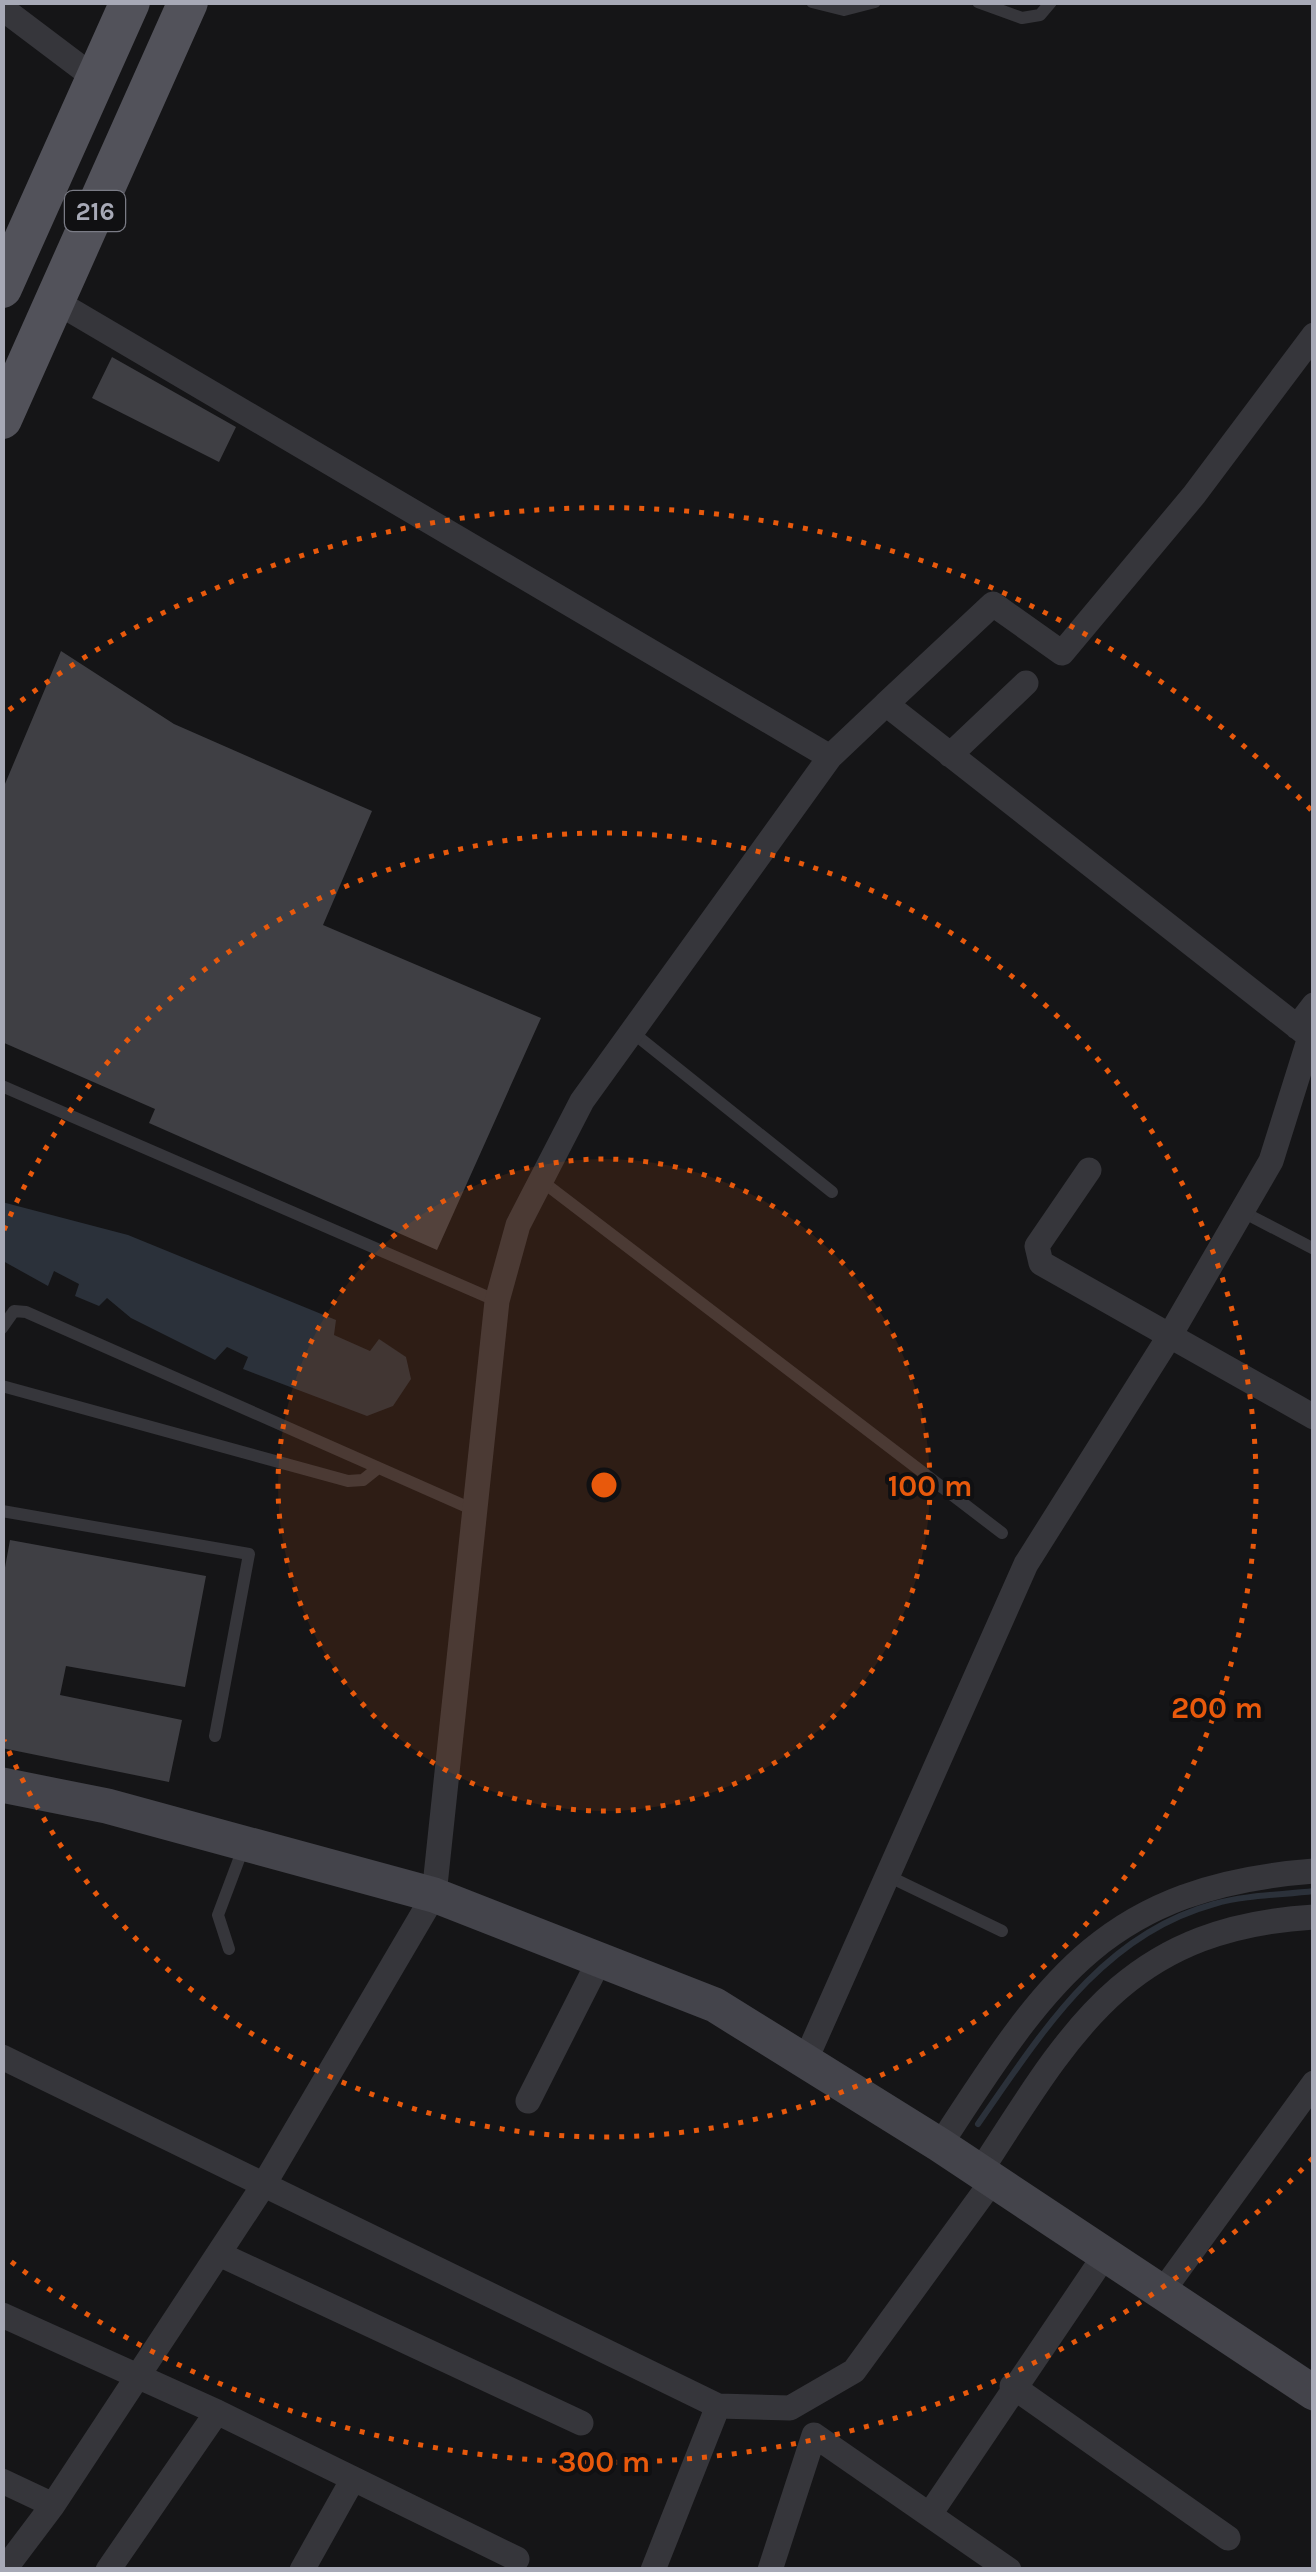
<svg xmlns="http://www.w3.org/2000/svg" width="1316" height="2572" font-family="Karla,sans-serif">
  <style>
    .water { fill: #2b313a }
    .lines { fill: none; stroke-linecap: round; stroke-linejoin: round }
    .stream { stroke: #2b313a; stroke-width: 6 }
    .building { fill: #3f3f44 }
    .service { stroke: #36363b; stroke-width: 12 }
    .minor { stroke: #36363b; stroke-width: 25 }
    .secondary { stroke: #44444b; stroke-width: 35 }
    .primary { stroke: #52525a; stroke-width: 40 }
    .ring { fill: none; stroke: #e8590c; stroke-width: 5; stroke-dasharray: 5 10 }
    .labels { text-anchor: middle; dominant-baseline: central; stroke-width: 8; stroke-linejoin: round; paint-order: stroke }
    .shield { fill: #101012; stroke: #7a7b85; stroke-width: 2.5 }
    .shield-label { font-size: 25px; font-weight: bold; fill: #a7a9b6 }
    .centre { fill: #e8590c; stroke: #101012; stroke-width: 5 }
    .ring-label { font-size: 30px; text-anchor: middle; font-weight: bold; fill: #e8590c; stroke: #101012; stroke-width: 8; stroke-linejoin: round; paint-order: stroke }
  </style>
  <rect width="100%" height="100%" fill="#151517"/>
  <path class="water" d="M2 1202 128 1235 336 1320 334 1335 370 1351 379 1339 406 1357 411 1379 393 1406 367 1416 243 1369 248 1357 227 1347 215 1360 131 1318 107 1298 99 1306 75 1296 79 1284 54 1271 48 1286 3 1261Z"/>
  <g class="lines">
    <path class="stream" d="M978 2124C1041 2034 1101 1935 1214 1904 1245 1895 1281 1895 1314 1891"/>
  </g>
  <path class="building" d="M112 357 236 427 219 462 92 398Z
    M61 651 174 724 372 811 323 925 541 1018 437 1250 149 1123 155 1109 2 1042V791Z
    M10 1540 206 1576 185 1687 66 1666 60 1695 182 1720 169 1782 2 1748V1584Z"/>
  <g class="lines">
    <path class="service" d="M812 2 844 10 875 2
      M978 2 1022 18 1040 15 1051 2
      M632 1032 832 1192
      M2 1086 497 1301
      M539 1179 1002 1533
      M1241 1211 1314 1249
      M2 1328 14 1311 26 1312 474 1510
      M2 1386 348 1481 363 1480 378 1468
      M2 1511 249 1554 215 1736
      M888 1876 1002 1931
      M229 1949 218 1915 244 1846"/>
    <path class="minor" d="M2 8 96 79
      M55 301 830 757
      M886 704 993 604 1062 653 1194 495 1314 335
      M950 755 1026 683
      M1297 1027 1314 1005
      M1089 1170 1037 1246 1041 1263 1314 1417
      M2 2057 718 2406 790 2408 854 2371 993 2180
      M806 2059 1026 1564 1169 1337 1271 1161 1310 1037
      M528 2101 601 1957
      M940 2145C1046 1982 1104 1887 1314 1871
      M980 2172C1072 2029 1127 1928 1314 1917
      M219 2254 581 2423
      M1162 2292 1314 2083
      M2 2315 217 2412 517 2559
      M1012 2386 1228 2538
      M2 2481 53 2505
      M930 2514 1105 2255
      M4 2570 53 2505 263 2186 434 1895 497 1301 518 1225 582 1101 830 757 886 704 1314 1040
      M108 2570 217 2412
      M302 2570 353 2479
      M653 2570 718 2406
      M770 2570 814 2435 1009 2570"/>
    <path class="secondary" d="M2 1785 107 1806 434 1895 715 2005 940 2145 1314 2393"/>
    <path class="primary" d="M2 288 130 2
      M2 419 188 2"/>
  </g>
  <circle cx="604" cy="1485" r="326" fill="#e8590c" fill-opacity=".12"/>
  <g class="ring">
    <circle cx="604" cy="1485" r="326"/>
    <path d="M4 1230A652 652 0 1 1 4 1740"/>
    <path d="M1313 2158A977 977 0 0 1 9 2260M9 710A977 977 0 0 1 1313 812"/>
  </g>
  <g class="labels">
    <rect class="shield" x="65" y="191" width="60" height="40" rx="8"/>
    <g class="shield-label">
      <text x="95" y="211">216</text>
    </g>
  </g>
  <circle cx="604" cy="1485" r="15" class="centre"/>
  <g class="ring-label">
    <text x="930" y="1496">100 m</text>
    <text x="1217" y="1718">200 m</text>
    <text x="604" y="2472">300 m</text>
  </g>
  <rect width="1316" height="2572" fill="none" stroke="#a7a9b6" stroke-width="10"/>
</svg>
